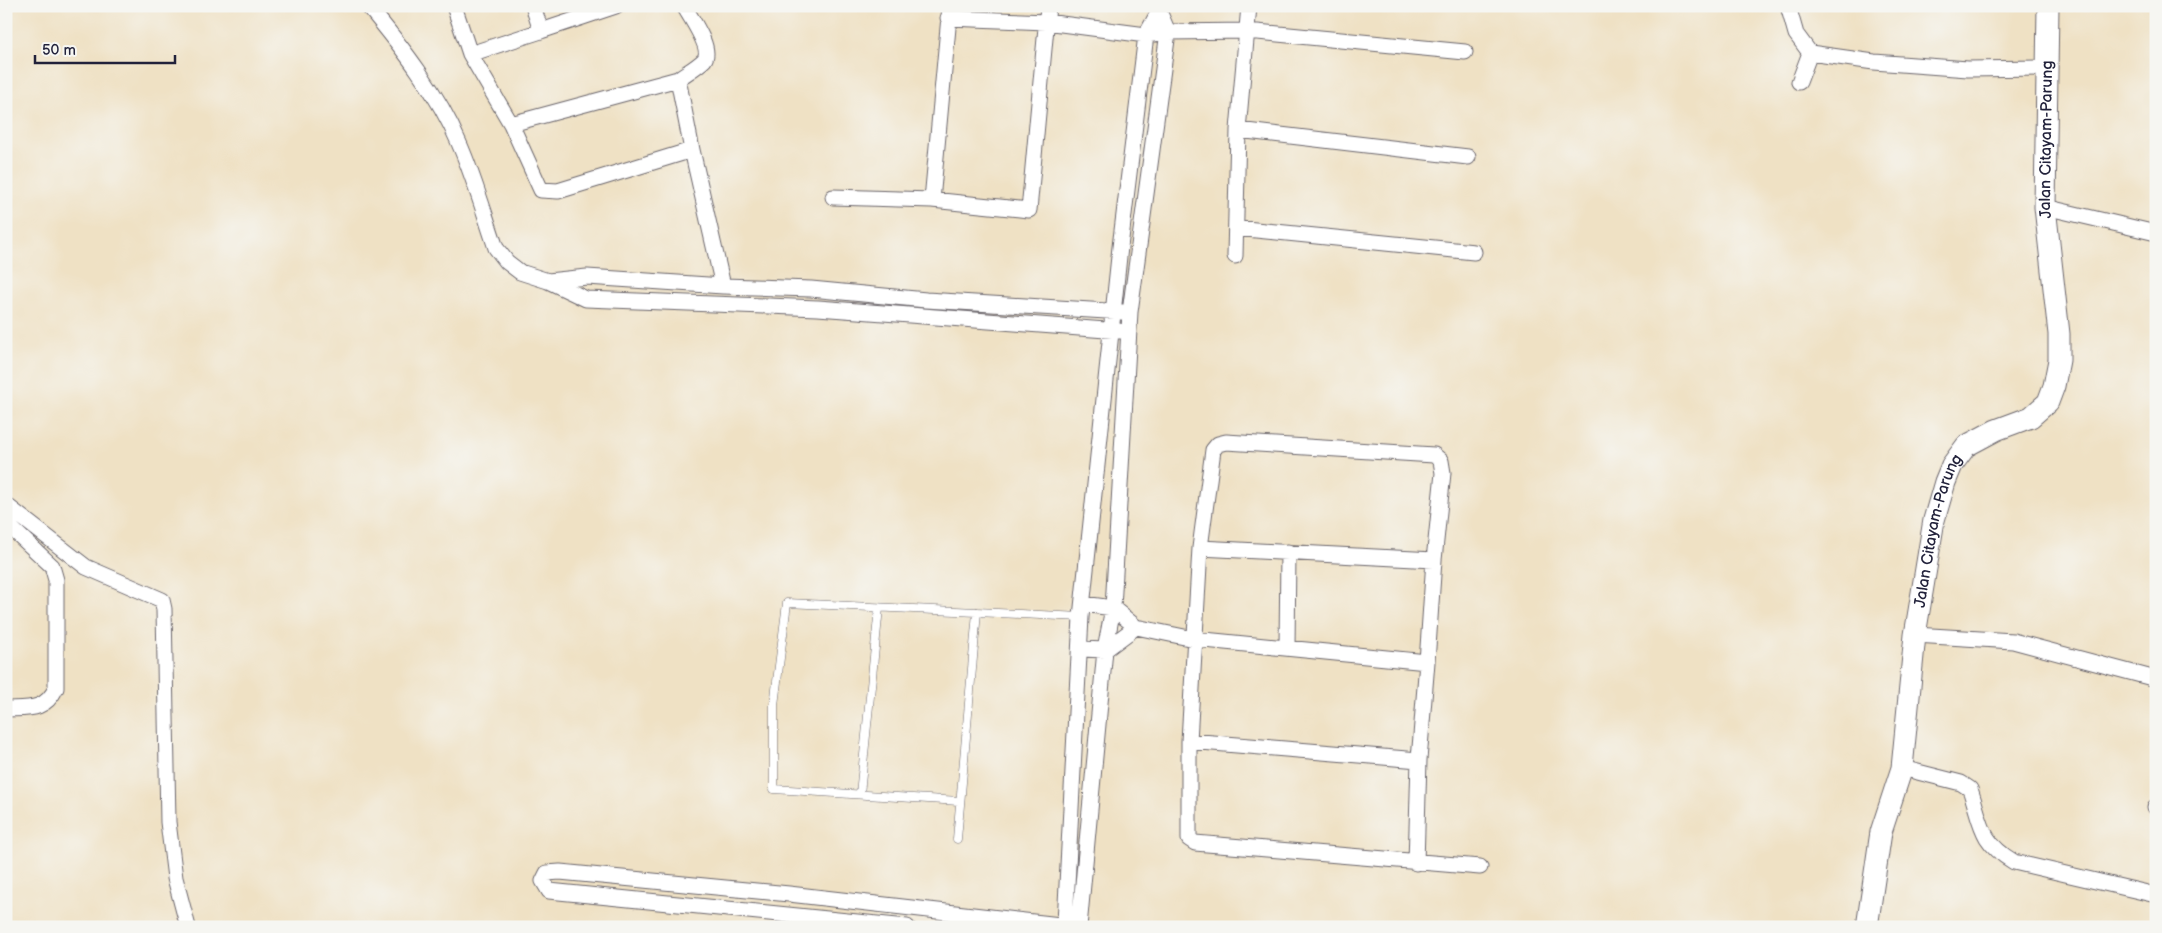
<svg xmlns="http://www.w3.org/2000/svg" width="2162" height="933" font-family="'Balsamiq Sans',sans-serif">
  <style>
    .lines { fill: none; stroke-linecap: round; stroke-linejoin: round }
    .service-casing { stroke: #6a656b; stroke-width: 9 }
    .minor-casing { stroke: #6a656b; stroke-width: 17 }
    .secondary-casing { stroke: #6a656b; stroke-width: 23 }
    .service { stroke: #fff; stroke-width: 8 }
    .minor { stroke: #fff; stroke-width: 15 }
    .secondary { stroke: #fff; stroke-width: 21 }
    .labels { text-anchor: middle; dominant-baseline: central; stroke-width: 5; stroke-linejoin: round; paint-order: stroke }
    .street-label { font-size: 16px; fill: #22223b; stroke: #f6f6f2 }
  </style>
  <rect width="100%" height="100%" fill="#f6f6f2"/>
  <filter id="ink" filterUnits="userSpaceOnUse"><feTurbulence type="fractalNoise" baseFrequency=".02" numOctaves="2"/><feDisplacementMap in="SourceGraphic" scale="10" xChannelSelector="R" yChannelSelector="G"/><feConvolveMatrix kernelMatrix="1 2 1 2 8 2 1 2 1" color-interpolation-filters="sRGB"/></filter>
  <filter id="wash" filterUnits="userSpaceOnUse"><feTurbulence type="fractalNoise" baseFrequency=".0096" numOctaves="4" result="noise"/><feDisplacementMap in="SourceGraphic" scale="20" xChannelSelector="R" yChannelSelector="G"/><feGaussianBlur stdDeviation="1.12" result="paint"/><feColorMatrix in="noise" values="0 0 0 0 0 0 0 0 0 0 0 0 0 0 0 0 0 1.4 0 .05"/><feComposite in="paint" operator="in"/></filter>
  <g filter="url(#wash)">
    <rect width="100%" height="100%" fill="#efe1c4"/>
  </g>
  <g filter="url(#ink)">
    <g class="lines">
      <g class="service-casing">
        <path id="service" d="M860 794 879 608
          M959 801 774 789V705L787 603 1081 617
          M957 839 977 612"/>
      </g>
      <g class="minor-casing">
        <path id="minor" d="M368 6C402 47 438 93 459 143 474 177 484 213 496 248L507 262 520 272 548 281 586 299 818 308 1119 331
          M454 6 470 54 511 124 541 190 558 191 692 150 723 286
          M684 6C690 17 713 49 704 60 697 67 686 73 678 79L692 150
          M1788 6 1796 34 1810 53 1874 62 1968 69 2048 68
          M948 18 1046 22 1146 35 1168 32 1247 31 1465 52
          M541 31 616 6
          M470 54 541 31 533 6
          M1799 82 1810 53
          M511 124 678 79
          M1238 130 1468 157
          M833 197 932 200 1029 210 1048 6
          M932 200 950 6
          M2045 207 2156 233
          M1236 228 1474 252
          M1235 256 1238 130 1249 6
          M548 281 587 277 723 286 811 289 926 300 1123 312
          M6 505 86 567 162 600 164 609 168 822 175 878 188 927
          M6 523 52 566 56 580V688C45 711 29 708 6 709
          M1200 548 1434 560
          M1083 604 1113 608 1136 627 1194 639 1427 662 1419 760 1189 741V839L1195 843 1480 867
          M1915 635 2013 641 2156 679
          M1287 648 1288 552
          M1081 649 1105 650 1136 627
          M1189 741 1200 548 1213 450 1218 444 1226 442 1434 455 1441 461 1443 473 1434 560 1427 662
          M1902 768 1961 783 1970 789C1982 824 1979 841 2014 862L2156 895
          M2155 807H2156
          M1416 863 1419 760
          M1065 923 1081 617 1120 247 1146 35 1159 11 1168 32 1130 312 1113 608 1105 650 1079 927
          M907 927 549 891 543 881 547 873 560 872 789 894 1060 925"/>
      </g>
      <g class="secondary-casing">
        <g id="secondary">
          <path id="s1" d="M1867 927 1881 832 1902 768 1915 635 1934 520 1945 482 1952 465 1966 446 1996 430 2031 417 2048 402 2054 386 2059 360V334L2045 207 2048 6"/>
        </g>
      </g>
      <use href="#service" class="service"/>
      <use href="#minor" class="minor"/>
      <use href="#secondary" class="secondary"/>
    </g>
  </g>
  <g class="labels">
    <g class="street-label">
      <text stroke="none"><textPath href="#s1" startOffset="854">Jalan Citayam-Parung</textPath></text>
      <text stroke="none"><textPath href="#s1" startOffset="404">Jalan Citayam-Parung</textPath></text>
    </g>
  </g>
  <rect width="2162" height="933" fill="none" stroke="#f6f6f2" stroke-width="25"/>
  <path d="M35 55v8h140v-8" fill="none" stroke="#22223b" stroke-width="2.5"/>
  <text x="42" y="55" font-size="15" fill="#22223b" stroke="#f6f6f2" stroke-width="4" paint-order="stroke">50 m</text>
</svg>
